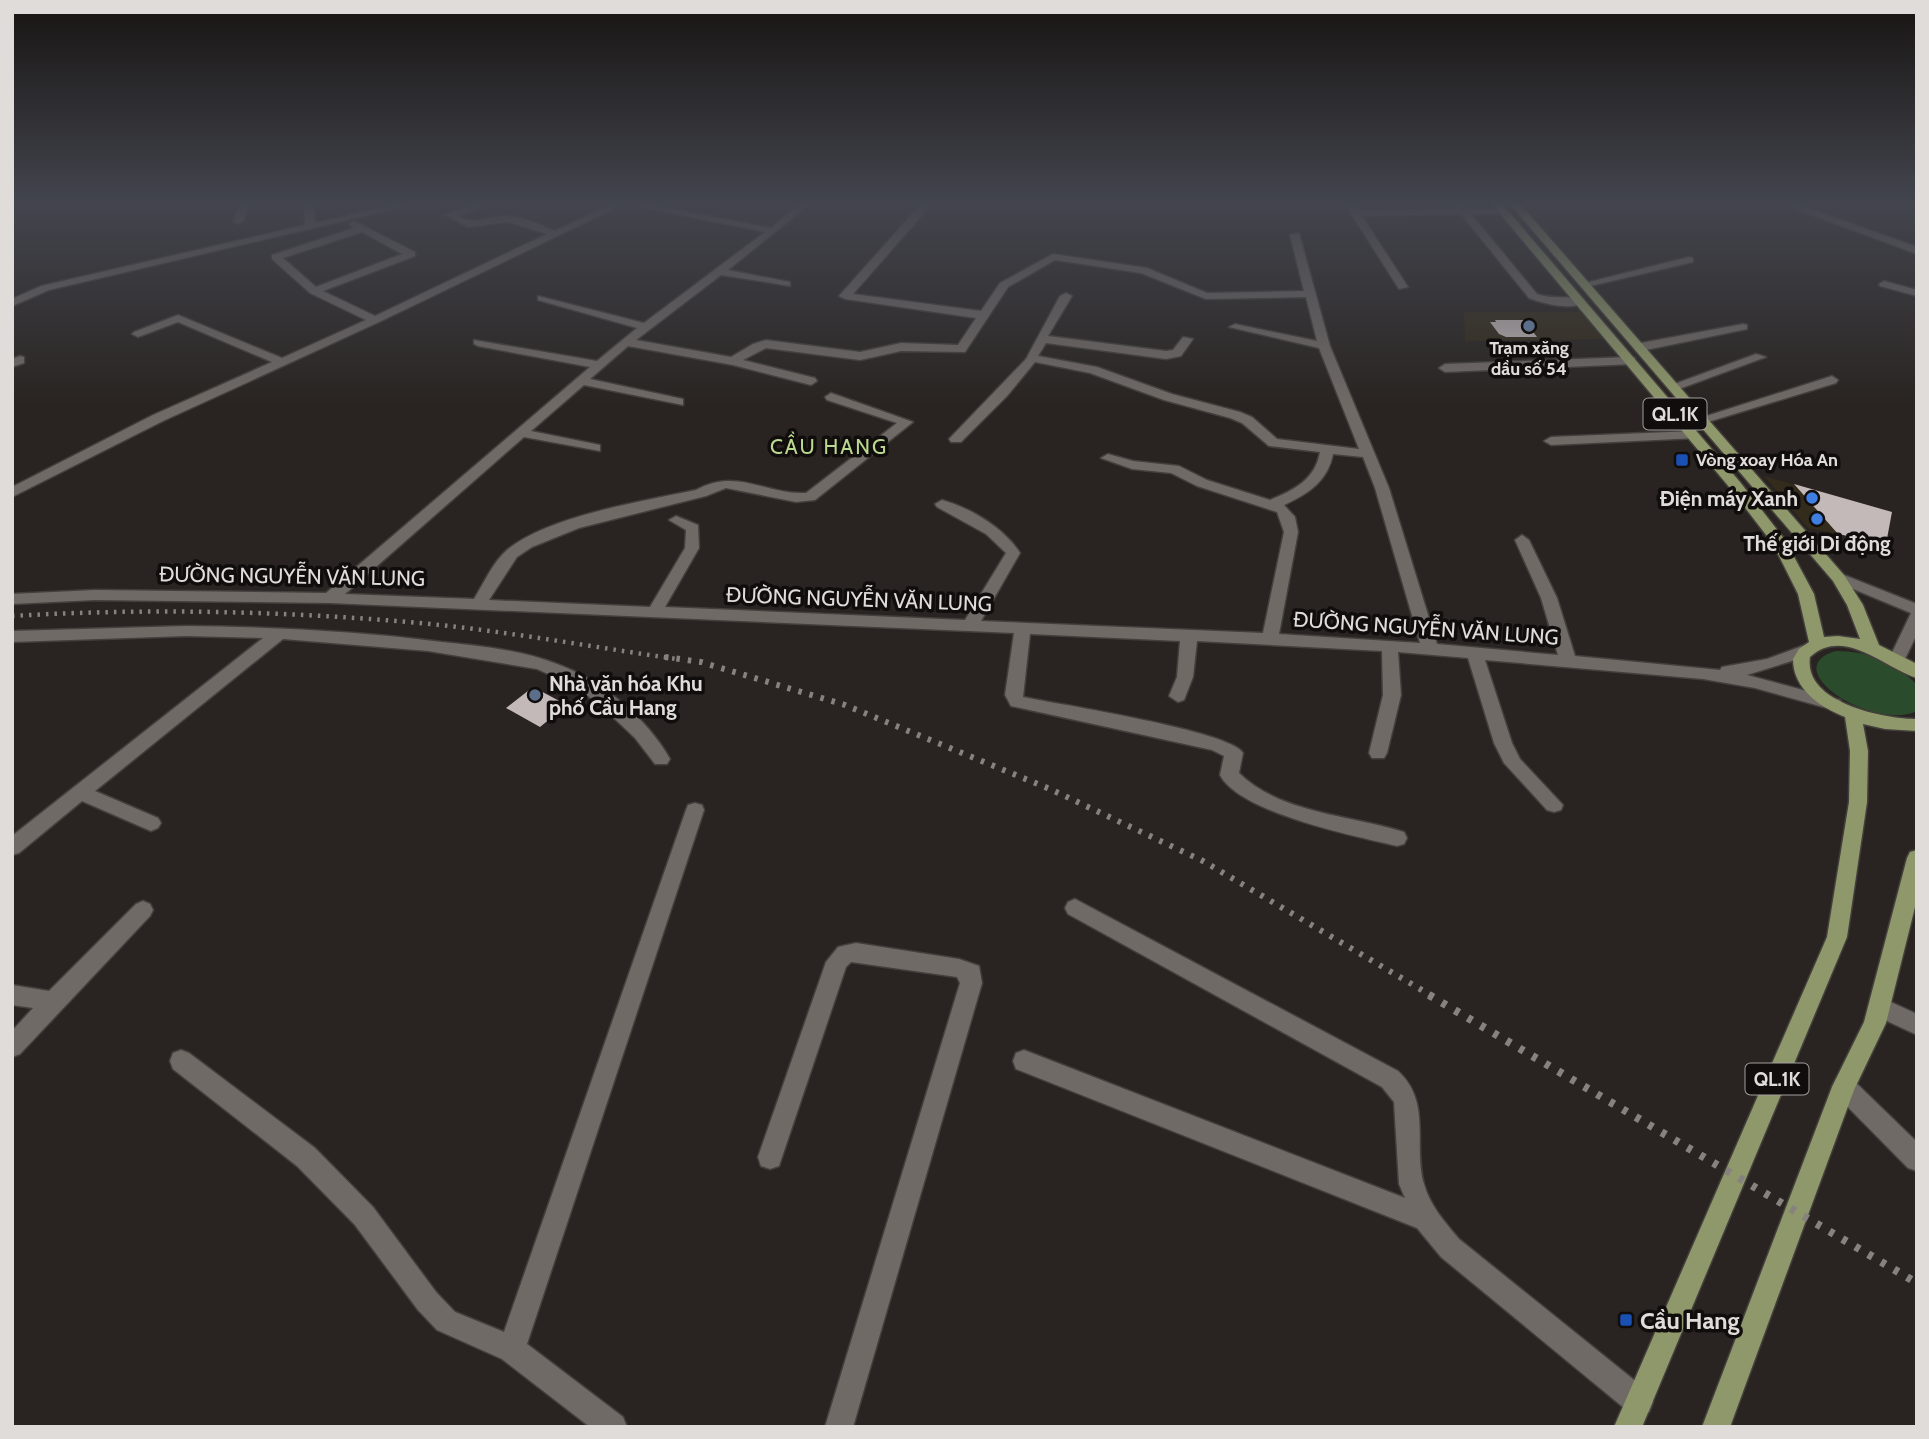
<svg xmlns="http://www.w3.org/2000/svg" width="1929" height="1439" font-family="Cabin,sans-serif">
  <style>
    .commercial { fill: #332b1b }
    .green { fill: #2a4c2c }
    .building { fill: #c2b9b8 }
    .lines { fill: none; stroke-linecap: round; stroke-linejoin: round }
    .minor-casing { stroke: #433f3c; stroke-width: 3 }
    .major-casing { stroke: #433f3c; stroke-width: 3 }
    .minor { fill: #706a66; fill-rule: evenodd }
    .major { fill: #8f986a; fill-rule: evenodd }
    .rail-far2 { stroke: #86827f; stroke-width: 4.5; stroke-dasharray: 2.5 6; stroke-linecap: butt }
    .rail-far1 { stroke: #86827f; stroke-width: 6; stroke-dasharray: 3.5 8; stroke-linecap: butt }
    .rail { stroke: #86827f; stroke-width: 8; stroke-dasharray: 5 10; stroke-linecap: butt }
    .service-dot { fill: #5c6f8a; stroke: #100d0c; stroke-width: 2.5 }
    .transit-dot { fill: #1a4fb4; stroke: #100d0c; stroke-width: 2.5 }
    .shop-dot { fill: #3f7fe0; stroke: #100d0c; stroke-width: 2.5 }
    .labels { text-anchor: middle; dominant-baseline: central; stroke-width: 7; stroke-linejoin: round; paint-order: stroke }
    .far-poi-label { font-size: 18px; font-weight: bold; fill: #e0dcda; stroke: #100d0c }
    .shield { fill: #100d0c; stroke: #a29e9c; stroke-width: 2 }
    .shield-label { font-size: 19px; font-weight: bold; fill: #e0dcda }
    .far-quarter-label { font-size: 21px; letter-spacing: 2px; fill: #bad890; stroke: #100d0c }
    .poi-label { font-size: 21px; font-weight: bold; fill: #e0dcda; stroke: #100d0c; text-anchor: end }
    .street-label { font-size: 21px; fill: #e0dcda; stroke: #100d0c }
    .near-poi-label { font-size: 24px; font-weight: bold; fill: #e0dcda; stroke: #100d0c; text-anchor: start }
  </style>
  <rect width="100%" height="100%" fill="#292421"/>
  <path class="commercial" d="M1464 312H1581L1605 339 1465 341Z
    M1764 476 1892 512 1886 544 1808 528Z"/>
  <path class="green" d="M1836 651C1867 651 1895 662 1917 685V711C1872 732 1775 668 1836 651Z"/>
  <path class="building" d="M1495 320H1524L1537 337H1506L1499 334 1490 322H1496Z
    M1794 484 1892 512 1886 544 1838 534Z
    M533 687 567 705 540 727 506 708Z"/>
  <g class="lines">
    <g class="minor-casing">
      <path id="minor" d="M239 204H249L243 221 238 224 233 221Z
        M304 204H314L315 223 397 204H416L49 290 12 306V299L41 286 305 225Z
        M472 204H488L458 216C475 226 488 215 507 216 524 217 540 225 555 231L611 204H624L379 322 163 421 12 497V487L153 415 272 362 178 322 138 337 132 334 134 332 178 315 282 358 366 320 310 293 272 259V255L354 228 349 224 354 221 415 252V256L323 291 375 316 547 234 508 222 468 227 445 215ZM362 232 402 254 316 287 283 258Z
        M625 204H647L771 228 799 204H810L728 270 790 282V286L721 275 636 340 731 357 753 344 766 340 860 352 901 343 958 345 976 318 845 299 839 296 921 204H932L853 294 981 311 1000 283 1053 254 1147 268 1207 293 1304 291 1290 235 1299 233 1330 346 1389 488 1437 644 1558 655 1541 598 1515 540 1522 535 1529 540 1557 598 1575 656 1720 670 1722 667 1767 659 1805 645 1811 647 1813 651 1811 655 1747 675 1840 700 1843 704 1834 710 1755 688 1703 679 1485 660 1512 743 1520 759 1563 805 1561 810 1554 812 1547 810 1504 763 1494 743 1468 658 1398 652 1401 695 1387 753 1384 758H1372L1369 753 1383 695 1382 651 1197 641 1193 677 1184 700 1178 702 1169 696 1177 677 1180 641 1030 634 1023 697C1057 704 1231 731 1243 753L1239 773C1281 814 1351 815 1404 832L1407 838 1404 844 1397 846C1355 836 1240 813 1220 775L1224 756 1212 750 1011 706 1005 695 1014 633 330 603 95 600 12 604V594L95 590 326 593 590 367 478 346 474 344V340L597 361 637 328 538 300V296L644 323 765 232ZM1055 260 1141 273 1206 299 1306 297 1317 341 1235 324 1229 327 1319 348 1359 449 1277 439 1252 417 1240 412 1172 394 1097 367 1038 356 1046 343 1166 359 1181 356 1193 339 1183 337 1173 350 1166 351 1048 336 1072 296 1066 293 1060 296 1026 359 949 439 951 442H961L1007 396 1035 362 1090 373 1164 400 1230 418 1242 423 1269 446 1320 452C1315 480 1294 490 1270 500L1207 480 1179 466 1133 461 1108 454 1101 458 1132 469 1171 473 1197 486 1277 512 1284 532 1263 633 981 621 1020 553C1004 528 971 508 942 500L935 504 937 507 986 534 1006 553 965 620 665 607 699 548 698 525 676 516 669 520 686 530 685 548 650 607 489 600 517 557 532 547 579 528 706 496 726 488 796 502 815 500 913 422 831 393 825 397 827 400 897 423 806 493C765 495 737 467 696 490 644 501 548 516 507 550 493 562 484 583 474 599L345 594 524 437 600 451V445L531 431 584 385 683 405V399L590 379 628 346 733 365 811 385 817 381 815 378 743 360 766 348 860 360 901 351 965 352 1008 287ZM1333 454 1363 457 1375 488 1420 643 1279 634 1298 532 1295 517 1284 505C1308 494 1328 481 1333 454Z
        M1345 204H1355L1359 210 1456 209 1452 204H1462L1466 209H1506L1508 211 1503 214H1471L1537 294C1552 300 1573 294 1586 302 1572 311 1544 304 1529 298L1461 214 1362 216 1408 287 1399 289Z
        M1782 204H1797L1917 247V254Z
        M1689 257 1693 258V262L1586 287 1581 284Z
        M1884 281 1917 290V296L1880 286 1879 284Z
        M1743 324 1747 325V329L1641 351 1635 347 1641 343Z
        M1756 354 1766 357 1679 389H1671L1669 386Z
        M20 356 24 357V363L12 367V359Z
        M1631 357 1635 358V364L1445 372 1439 368 1445 364Z
        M1832 376 1838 380 1836 383 1708 422H1698L1697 419Z
        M1693 431 1700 435 1698 438 1551 445 1544 441 1551 437Z
        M1839 573 1917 604V634L1903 663 1897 665 1889 659 1911 613 1834 581 1831 578 1834 575Z
        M186 626C272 627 357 631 442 642 480 646 521 650 557 664 601 680 647 718 670 759L667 764H655L635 738 598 703 570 684 537 669 428 651 283 639 95 791 158 818 161 823 158 828 151 831 144 828 82 801 19 853 12 855V836L263 638 186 636 12 642V631Z
        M695 803 702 805 704 810 527 1344 623 1417 627 1427H590L502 1359 437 1330 418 1310 355 1225 297 1166 173 1069 170 1061 173 1053 181 1050 189 1053 315 1148 373 1207 436 1292 455 1312 504 1332 686 810 688 805Z
        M1075 899 1398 1071C1432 1102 1413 1145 1424 1184 1430 1206 1445 1222 1459 1239L1649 1392 1653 1402 1649 1412 1639 1416 1629 1412 1441 1257 1417 1228 1016 1069 1013 1061 1016 1053 1024 1050 1405 1198 1399 1184 1394 1102 1382 1087 1068 914 1065 908 1068 902Z
        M143 901 150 904 153 910 150 916 20 1054 12 1057V1031L33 1008 12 1005V985L49 991 136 904Z
        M856 943 959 959 979 966 982 983 853 1427H825L960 983 957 977 851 962 846 967 782 1157 779 1166 770 1169 761 1166 758 1157 826 962 838 947Z
        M1880 997 1917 1014V1035L1872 1014 1869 1007 1872 1000Z
        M1844 1076 1852 1079 1917 1142V1171L1908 1168 1836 1095 1832 1087 1836 1079Z"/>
    </g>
    <g class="major-casing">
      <path id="major" d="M1492 204H1502L1740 482 1785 540 1814 594 1824 637 1838 636 1860 639 1847 605 1833 581 1510 204H1520L1844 575 1863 605 1879 645 1917 664V678C1884 668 1844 626 1810 657 1803 703 1885 719 1917 719V731L1885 729 1863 724 1868 751 1867 802 1847 937 1642 1427H1614L1827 937 1849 802 1850 751 1845 717C1820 707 1793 689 1793 659L1799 649 1809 642 1798 594 1773 544 1730 488Z
        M1917 850V899L1886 1023 1854 1090 1730 1427H1702L1832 1087 1864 1022 1907 858 1910 852Z"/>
    </g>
    <use href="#minor" class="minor"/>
    <use href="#major" class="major"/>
    <path class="rail-far2" d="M12 616C148 608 284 611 420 623 506 631 592 647 677 659"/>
    <path class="rail-far1" d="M665 657 701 662 845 705 1050 789 1203 861 1432 996"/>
    <path class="rail" d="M1429 995 1917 1283"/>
  </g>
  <linearGradient id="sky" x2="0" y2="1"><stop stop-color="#171412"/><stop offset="0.5" stop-color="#43454e"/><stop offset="1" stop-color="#43454e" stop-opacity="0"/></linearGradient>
  <rect width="1929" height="406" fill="url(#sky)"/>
  <g class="service-dot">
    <circle cx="1529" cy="326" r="7"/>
    <circle cx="535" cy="695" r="7"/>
  </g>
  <g class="transit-dot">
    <rect x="1675" y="453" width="14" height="14" rx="3.5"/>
    <rect x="1619" y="1313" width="14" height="14" rx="3.5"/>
  </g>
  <g class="shop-dot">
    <circle cx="1812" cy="498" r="7"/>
    <circle cx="1817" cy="519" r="7"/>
  </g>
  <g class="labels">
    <g class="far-poi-label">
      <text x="1529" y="348">Trạm xăng<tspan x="1529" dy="21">dầu số 54</tspan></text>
      <text x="1696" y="460" text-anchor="start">Vòng xoay Hóa An</text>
    </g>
    <g class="shield">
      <rect x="1643.5" y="398.5" width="63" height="31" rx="5"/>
      <rect x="1745.5" y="1063.5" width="63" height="31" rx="5"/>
    </g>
    <g class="shield-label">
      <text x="1675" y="414">QL.1K</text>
      <text x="1777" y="1079">QL.1K</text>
    </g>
    <g class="far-quarter-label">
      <text x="829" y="446">CẦU HANG</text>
    </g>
    <g class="poi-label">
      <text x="1798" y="498">Điện máy Xanh</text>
      <text x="1817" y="543" text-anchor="middle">Thế giới Di động</text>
      <text x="549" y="683" text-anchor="start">Nhà văn hóa Khu<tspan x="549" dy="24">phố Cầu Hang</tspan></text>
    </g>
    <g class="street-label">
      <text transform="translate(292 576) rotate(1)">ĐƯỜNG NGUYỄN VĂN LUNG</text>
      <text transform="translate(859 599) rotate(2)">ĐƯỜNG NGUYỄN VĂN LUNG</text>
      <text transform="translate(1426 628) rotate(4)">ĐƯỜNG NGUYỄN VĂN LUNG</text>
    </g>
    <g class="near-poi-label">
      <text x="1640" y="1320">Cầu Hang</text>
    </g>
  </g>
  <rect width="1929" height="1439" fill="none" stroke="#e0dcda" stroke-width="28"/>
</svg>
